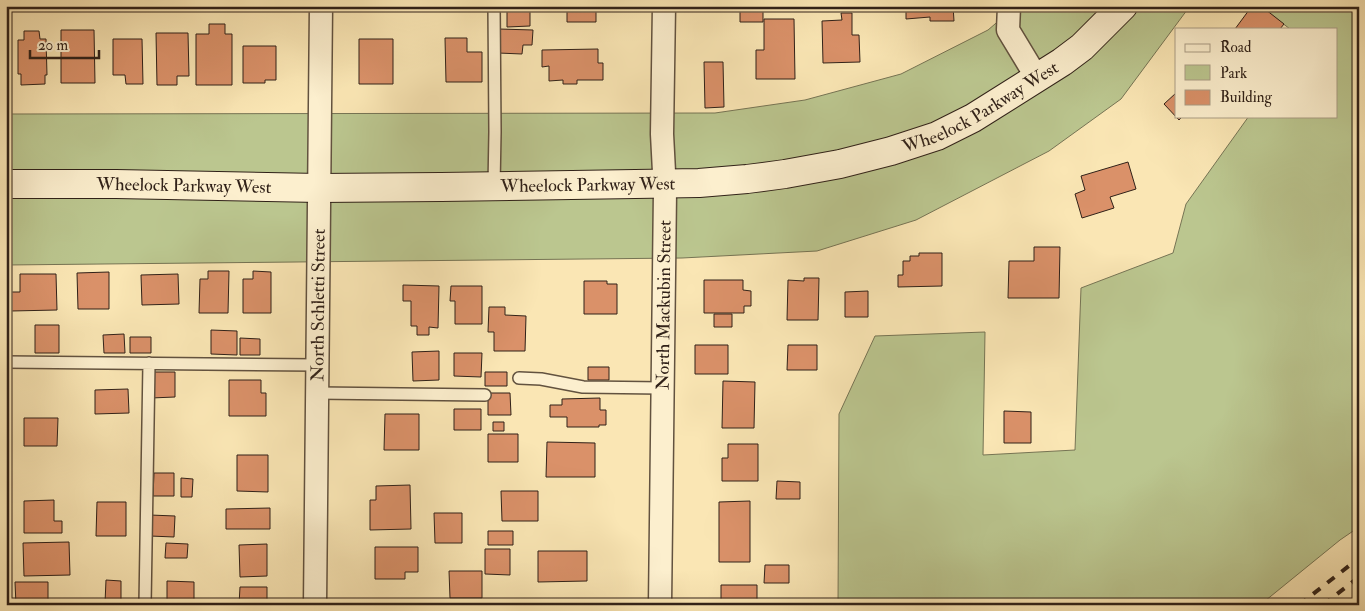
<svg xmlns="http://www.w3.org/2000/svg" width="1365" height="611" font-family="'IM FELL Double Pica',serif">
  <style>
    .green { fill: #bbc68f; stroke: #767454 }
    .building { fill: #da9169; stroke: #302118 }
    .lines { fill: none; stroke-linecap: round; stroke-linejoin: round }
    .lane-casing { stroke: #62523f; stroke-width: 14 }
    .street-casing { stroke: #62523f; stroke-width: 25 }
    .secondary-casing { stroke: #302118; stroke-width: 30 }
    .lane { stroke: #fcefce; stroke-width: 11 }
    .street { stroke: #fcefce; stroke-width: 22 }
    .secondary { stroke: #fcefce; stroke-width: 28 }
    .rail { stroke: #302118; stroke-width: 4; stroke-dasharray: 9 9; stroke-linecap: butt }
    .labels { text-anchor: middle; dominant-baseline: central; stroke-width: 4; stroke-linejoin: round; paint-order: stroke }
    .street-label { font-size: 18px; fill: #302118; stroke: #fcefce }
  </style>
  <rect width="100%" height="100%" fill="#fae6b4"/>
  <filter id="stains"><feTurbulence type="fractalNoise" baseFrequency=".004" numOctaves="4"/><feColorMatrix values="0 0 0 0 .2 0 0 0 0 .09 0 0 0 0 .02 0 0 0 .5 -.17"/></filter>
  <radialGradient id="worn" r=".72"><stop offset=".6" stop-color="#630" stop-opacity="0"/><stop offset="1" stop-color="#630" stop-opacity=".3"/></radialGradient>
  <path class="green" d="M1016 6H1190L1121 99 1049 151 916 220 817 251 682 258 6 265V114L715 113 805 100 901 74 988 30Z
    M1260 6H1359V527L1340 540 1260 605H838L839 414 875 336 985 332 983 455 1075 450 1081 288 1173 253 1186 204 1249 116H1336V29H1290Z"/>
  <path class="building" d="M507 6H530V26L507 27Z
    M567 6H596V22H567Z
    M740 6H763V22H740Z
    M906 6H953L954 21H930V17L906 19Z
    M1252 6H1261L1284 24 1280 29H1235Z
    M841 13H852V35H859L860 62 823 63 822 21 842 20Z
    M764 19H794L795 79H756V50H764Z
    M209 24H225V34H232V85H196V34H209Z
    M499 29 533 30 532 45H523L522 54 498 53Z
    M61 30H94L95 83H61Z
    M24 31H39L40 39H46L47 75H45V84L21 85V74H18V40H24Z
    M156 33H188L189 76H177V85H157Z
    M445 38H467V52H482V82H446Z
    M113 39H142L143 84H126L125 75H113Z
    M359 39H393V84H359Z
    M243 46H276V80H265V83H243Z
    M598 49V63H603V80H577V84H563V80L549 81V66L542 67V50Z
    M704 62H723L724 107 705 108Z
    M1176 93V116H1183L1179 120 1164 104Z
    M1128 162 1136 189 1110 197 1114 208 1082 218 1075 194 1085 190 1081 176Z
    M1034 247H1060L1059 298H1008L1009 261H1034Z
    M919 253H942V286L898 287V275H903V261H910V256H919Z
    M208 271H229L228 313H199L200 279H208Z
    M253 271 271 272V313H243V279H253Z
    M109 272V309H78L77 273Z
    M20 274H56L57 310 11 311V292H20Z
    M178 274 179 304 142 305 141 275Z
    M804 278H819L818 320H787L788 280 804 281Z
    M704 280H743V290L751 291V306H744V313H704Z
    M584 281H607V284H617V314H584Z
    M403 285 439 286 438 328 429 327V335H417V326H411V301H403Z
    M451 286H482V324H455V301H450Z
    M868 291V317H845V292Z
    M489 307H505V315L526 316 525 351H494V332H488Z
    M714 314H732V327H714Z
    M35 325H59V353H35Z
    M211 330 237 331V355L211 354Z
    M124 334 125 353H104L103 335Z
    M130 337H151V353H130Z
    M240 338 260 339V355H240Z
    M695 345H728V374H695Z
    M788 345H817V370H787Z
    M439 351V380L413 381 412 352Z
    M454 353H482L481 377 454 376Z
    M588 367H609V380H588Z
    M151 372H175V397L151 398Z
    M485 372H507V386H485Z
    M229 380H261V393H266V416H229Z
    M723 381 755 382 754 428H722Z
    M128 389 129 413 95 414V390Z
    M488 393H510L511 415H488Z
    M600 398V410H606V425H599V427H567V417H550V405H562V399Z
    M454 409H481V430H454Z
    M1004 411 1031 412V443H1004Z
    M385 414H419V450H384Z
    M24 418H58L57 446H24Z
    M493 422H504V431H493Z
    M488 434H518V462H488Z
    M547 442 595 443V477H546Z
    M728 444H758V481H722V458H728Z
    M237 455H268V492L237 491Z
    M154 473H174V496H153Z
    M181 478 193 479 192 497H181Z
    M777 481 800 482V499H776Z
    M410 485 411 529 370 530V500H376V486Z
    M501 491H538V521H502Z
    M54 500V521H62V533H24V501Z
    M750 501V562H719V502Z
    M97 502H126V536H96Z
    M270 508V529H226V509Z
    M434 513H462V543H435Z
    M150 515 175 516 174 537 150 536Z
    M488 531H513V545H488Z
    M69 542 70 575 24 576 23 543Z
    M166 543 188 544 187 558H165Z
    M267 544V576L240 577 239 545Z
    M375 547H418V572H405V579H375Z
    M485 549H510V575L485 574Z
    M538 551H587V581L538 582Z
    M765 565H789V583H764Z
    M449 571H482V598H450Z
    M106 580 121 581V603H105Z
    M167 581 194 582V605H167Z
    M15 582H48V605H16Z
    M721 585H757V605H721Z
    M240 587H267V605H239Z
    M368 600H416V605H368Z"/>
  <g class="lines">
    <g class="lane-casing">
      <path id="lane" d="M494 6 495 132 494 186
        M6 362 317 365
        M519 378 541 379 583 387 662 388
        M317 393 485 395
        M145 605 149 363"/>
    </g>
    <g class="street-casing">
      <g id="street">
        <path d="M1009 6 1008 30 1037 78"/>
        <path id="s1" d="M315 605 321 6"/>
        <path id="s2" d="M660 605 665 191 662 134 664 6"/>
      </g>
    </g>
    <g class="secondary-casing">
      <g id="secondary">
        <path id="s3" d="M6 184H116L319 188 441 187 699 183 747 179 785 174 840 164 891 151 937 136 973 118 1062 62 1082 47 1123 6"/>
      </g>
    </g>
    <use href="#lane" class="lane"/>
    <use href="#street" class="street"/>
    <use href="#secondary" class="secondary"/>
    <path class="rail" d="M1299 605 1359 558
      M1323 605 1359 577"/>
  </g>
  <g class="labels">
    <g class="street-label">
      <text stroke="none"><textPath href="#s3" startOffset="988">Wheelock Parkway West</textPath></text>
      <text stroke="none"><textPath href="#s3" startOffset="178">Wheelock Parkway West</textPath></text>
      <text stroke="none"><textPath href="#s3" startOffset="582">Wheelock Parkway West</textPath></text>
      <text stroke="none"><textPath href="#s1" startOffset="300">North Schletti Street</textPath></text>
      <text stroke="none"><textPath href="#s2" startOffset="300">North Mackubin Street</textPath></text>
    </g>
  </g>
  <rect width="1365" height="611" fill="none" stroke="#fae6b4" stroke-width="25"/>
  <rect x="8" y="8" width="1350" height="596" fill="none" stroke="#302118" stroke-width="2.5"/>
  <rect x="12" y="12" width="1340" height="586" fill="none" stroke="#302118"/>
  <rect x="1175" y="28" width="162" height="90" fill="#fcefce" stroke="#aa9d85"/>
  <rect x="1185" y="44" width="25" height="8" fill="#fcefce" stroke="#aa9d85"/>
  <text x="1220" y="52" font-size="15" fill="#302118">Road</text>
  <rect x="1185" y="65" width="25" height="15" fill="#bbc68f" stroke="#aa9d85"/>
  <text x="1220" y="78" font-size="15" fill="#302118">Park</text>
  <rect x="1185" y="90" width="25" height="15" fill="#da9169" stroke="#aa9d85"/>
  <text x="1220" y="102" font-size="15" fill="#302118">Building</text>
  <path d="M30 50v8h69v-8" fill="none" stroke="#302118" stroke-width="2.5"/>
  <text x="38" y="50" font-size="15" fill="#302118" stroke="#fcefce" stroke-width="4" paint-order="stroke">20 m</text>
  <rect width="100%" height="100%" filter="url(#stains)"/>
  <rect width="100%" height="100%" fill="url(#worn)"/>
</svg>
